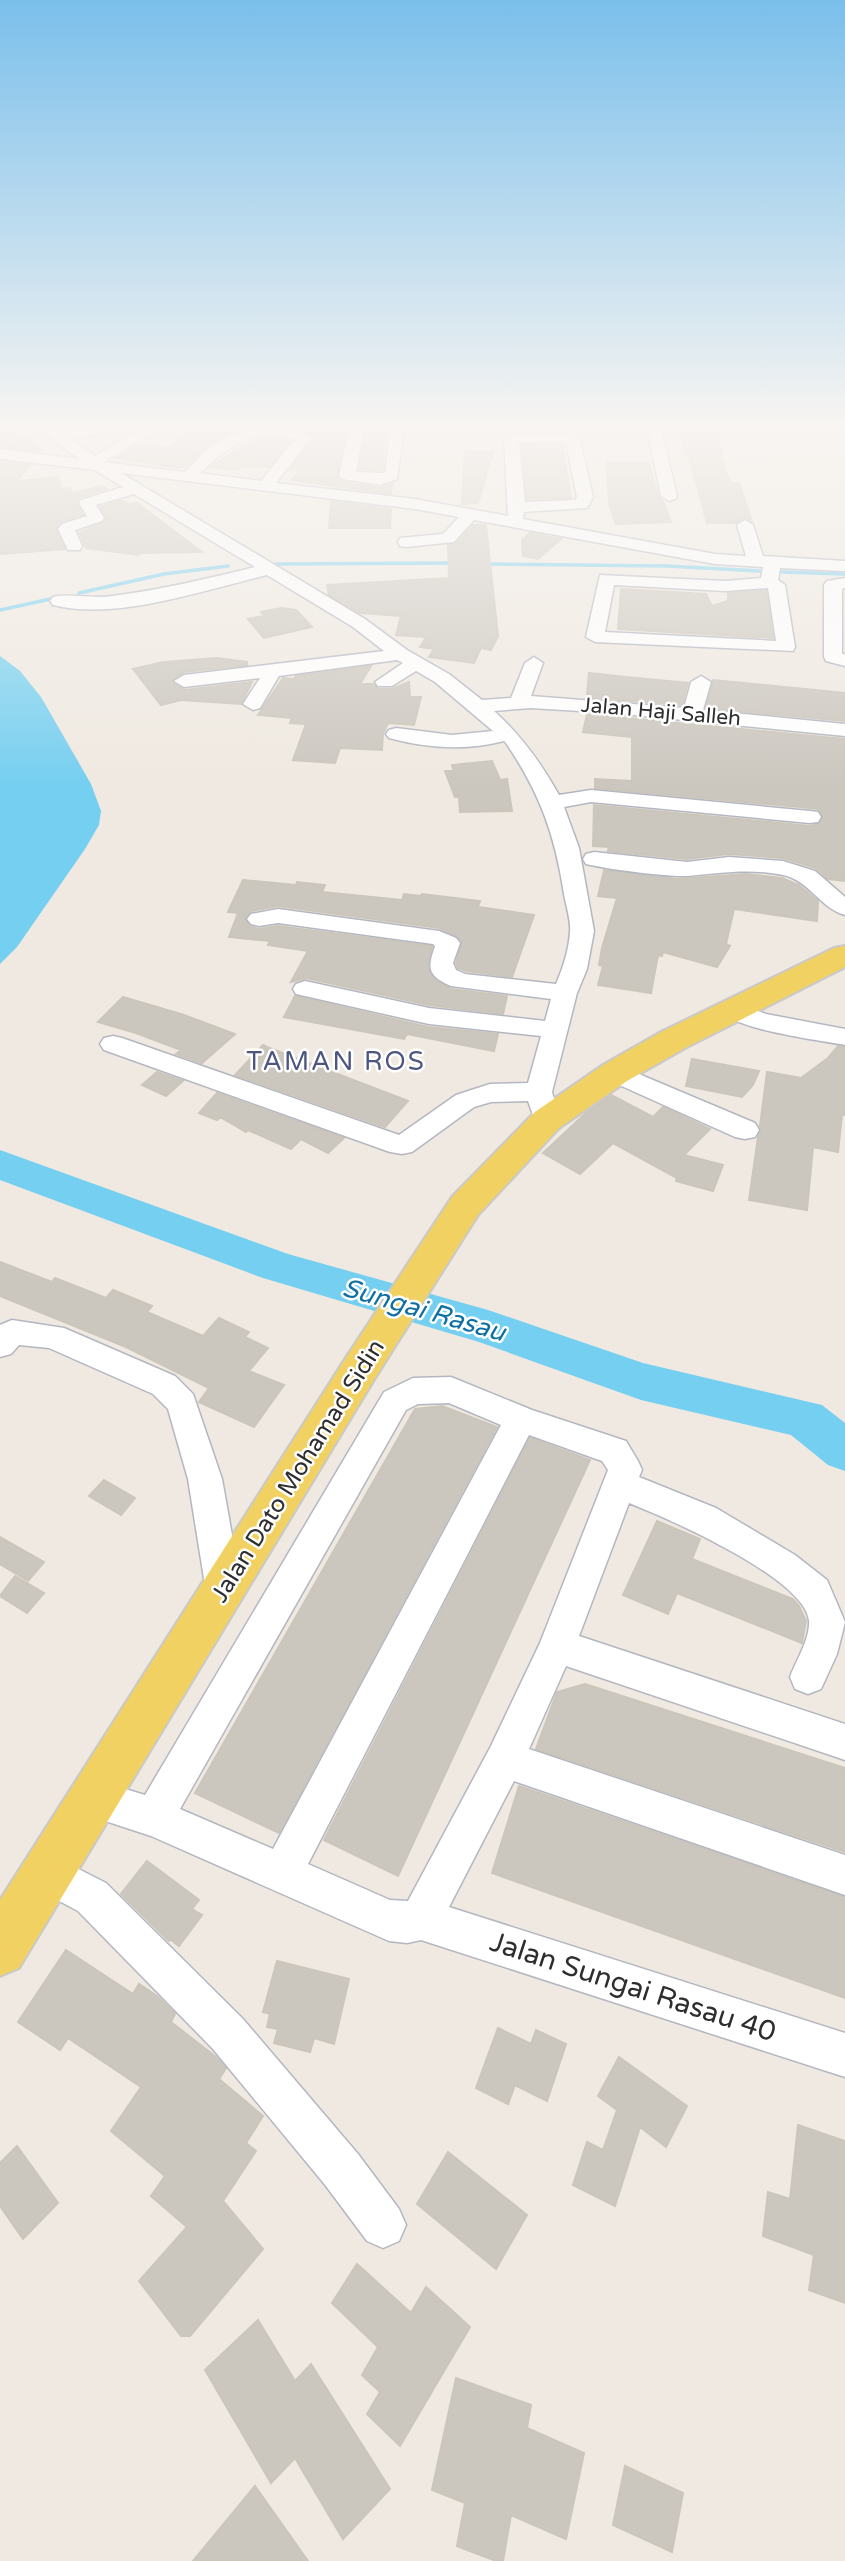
<svg xmlns="http://www.w3.org/2000/svg" width="845" height="2561" font-family="'Varela Round',sans-serif">
  <style>
    .water { fill: #75cff0 }
    .lines { fill: none; stroke-linecap: round; stroke-linejoin: round }
    .stream { stroke: #75cff0; stroke-width: 3.5 }
    .river { fill: #75cff0; fill-rule: evenodd }
    .building { fill: #cbc7bf; stroke: #cbc5ba; stroke-width: 2 }
    .minor-casing { stroke: #b4b7c1; stroke-width: 3 }
    .major-casing { stroke: #c9c9c9; stroke-width: 4 }
    .minor { fill: #fff; fill-rule: evenodd }
    .major { fill: #f2d163; fill-rule: evenodd }
    .labels { text-anchor: middle; dominant-baseline: central; stroke-width: 5; stroke-linejoin: round; paint-order: stroke }
    .far-street-label { font-size: 21px; fill: #2e2e2e; stroke: #fff }
    .street-label { font-size: 24px; fill: #2e2e2e; stroke: #fff }
    .neighbourhood-label { font-size: 26px; letter-spacing: 2px; fill: #4d5680; stroke: #fff }
    .water-label { font-size: 26px; font-style: italic; fill: #0d6fa3; stroke: #fff }
    .near-street-label { font-size: 28px; fill: #2e2e2e; stroke: #fff }
  </style>
  <rect width="100%" height="100%" fill="#efe9e1"/>
  <path class="water" d="M0 656 20 671 41 697 91 784 101 811 99 825 85 849 17 947 0 964Z"/>
  <g class="lines">
    <path class="stream" d="M276 564 455 563
      M481 564 667 566 760 571
      M782 572 845 574
      M79 593 164 574 228 566
      M0 610 55 598"/>
    <path class="river" d="M0 1150 288 1254 488 1310 643 1363 822 1405 845 1423V1471L828 1465 791 1435 641 1400 479 1342 263 1278 0 1180Z"/>
  </g>
  <path class="building" d="M0 428H9L43 449 41 452 0 446Z
    M186 428H247L215 440 188 464 180 468 117 458 142 443 169 448 185 436Z
    M298 428H346L337 478 342 482 380 488 392 484 391 494 292 480 301 471 290 470 314 438Z
    M366 428H385L383 470 359 469Z
    M681 428H717L722 459 730 483H739L752 521 744 518 736 523H707L692 467 687 453H684Z
    M277 438 290 441 269 467H240L237 470 210 467 245 444Z
    M562 444 571 498 527 499 522 445Z
    M465 451 493 452 478 503 462 504Z
    M0 462 30 465 17 481 58 477 62 489 70 488 72 493 102 486 107 489 80 497 77 504 83 515 61 522 56 527 65 549 0 554Z
    M607 462 649 463 658 497 663 501 671 522 616 524 609 504Z
    M121 500 128 504 137 503 202 552 140 553 138 555 86 548 79 532 103 523 106 517 100 507Z
    M331 501 391 509 390 528H329Z
    M473 525H486L498 636 491 650 481 648 474 663 429 657 434 649 420 647 426 637 396 635 401 616 360 613 329 595 327 585 449 578 448 545 456 544Z
    M530 533 561 539 538 559 523 556 522 540Z
    M621 589 706 594 712 606 728 601V593L766 591 773 638 618 629Z
    M281 608 296 610 312 627 264 638 248 619 264 616 261 612Z
    M217 658 247 662V665L184 672 172 682 184 690 252 682 241 704 181 700 161 705 133 669 164 662Z
    M371 666 360 684H373L378 689H392L409 682 410 697H421L414 725 388 723 383 734 382 750 340 748 335 763 293 760 306 724 290 723 292 718 258 715 283 678 294 679 296 676Z
    M589 673 626 677 688 683 682 705 592 698 593 694H587Z
    M713 680 845 693V721L706 708Z
    M587 714 845 739V881L828 879 816 868 783 858 729 854 687 859 608 851 609 847 593 846 594 805 810 826 820 823 823 816 818 809 810 808 595 788V779L632 781V737L583 732Z
    M492 761 500 780 507 779 512 811 460 812 459 797H455L445 771H454L452 765Z
    M604 870 678 879 746 874 782 878 799 885 818 901 817 921 734 909 726 944 730 946 717 967 663 952 662 956 658 955 651 993 598 985 603 966 599 965 602 948 617 898 598 896Z
    M243 880 296 885 297 882 325 885 322 892 402 900 404 894 421 896 422 894 480 901 478 907 534 915 512 977 466 971 458 968 456 963 462 941 457 936 439 928 278 906 251 911 245 917 249 926 258 929 278 926 432 946 428 967 436 981 451 989 507 996 503 1014 429 1005 306 978 291 982 308 951 268 945 270 941 229 937 238 913 228 912Z
    M295 996 428 1027 498 1034 494 1051 407 1034 404 1039 284 1017Z
    M123 997 184 1015 235 1034 202 1063 176 1054 181 1050 136 1033 98 1022Z
    M263 1045 267 1047 408 1101 385 1127 235 1075Z
    M838 1046 845 1047V1115H842L838 1152 813 1147 807 1210 749 1200 758 1137 761 1131 760 1126 767 1072 801 1078 828 1058Z
    M692 1059 759 1071 753 1085 742 1097 686 1086Z
    M157 1072 183 1081 166 1096 142 1085Z
    M217 1093 344 1138 328 1153 301 1139 291 1149 248 1130 246 1132 220 1117 217 1120 199 1113Z
    M611 1095 653 1117 663 1107 710 1129 684 1155 723 1165 713 1191 676 1181 677 1178 613 1143 580 1174 543 1153 588 1111Z
    M0 1262 52 1282 55 1278 106 1298 113 1290 152 1306 147 1312 203 1336 219 1318 249 1332 245 1337 268 1348 249 1371 284 1385 254 1427 199 1402 209 1388 126 1347 0 1296Z
    M442 1406 497 1427 279 1833 195 1793 415 1409Z
    M530 1438 590 1460 398 1876 324 1840Z
    M104 1480 135 1498 121 1515 89 1496Z
    M657 1521 700 1539 692 1559 793 1599 799 1606 806 1621 802 1643 677 1593 668 1614 623 1595Z
    M0 1537 44 1562 28 1581 0 1564Z
    M15 1576 44 1593 27 1613 0 1596Z
    M585 1684 845 1768V1852L536 1749 557 1692Z
    M519 1786 845 1897V1998L492 1873Z
    M147 1861 199 1900 192 1909 202 1915 179 1946 170 1939 169 1941 121 1894Z
    M66 1950 133 1994 139 1984 157 1996 175 2014 171 2022 216 2057 226 2068 219 2079 263 2116 246 2143 256 2151 223 2201 263 2249 190 2336H181L139 2281 187 2227 151 2196 165 2176 111 2131 141 2087 68 2038 60 2050 18 2022Z
    M277 1961 349 1979 334 2044 314 2038 310 2052 274 2043 278 2029 267 2027 270 2014 263 2012Z
    M498 2028 531 2044 536 2030 566 2044 547 2101 515 2085 508 2104 476 2088Z
    M619 2057 687 2106 666 2147 640 2127 615 2206 573 2185 587 2142 603 2150 617 2110 598 2096Z
    M798 2125 845 2141V2303L809 2290 814 2255 763 2236 768 2192 790 2199Z
    M17 2146 58 2203 23 2239 0 2206V2163Z
    M448 2152 527 2215 496 2269 417 2204Z
    M357 2264 411 2313 426 2287 470 2327 400 2446 367 2414 380 2392 362 2375 378 2347 332 2303Z
    M258 2320 295 2381 311 2364 390 2489 343 2539 295 2458 271 2483 205 2370Z
    M456 2378 531 2405 527 2428 584 2453 566 2539 511 2515 503 2561H496L457 2546 465 2503 432 2490Z
    M625 2466 683 2493 672 2552 613 2525Z
    M255 2486 308 2561H193Z"/>
  <g class="lines">
    <g class="minor-casing">
      <path id="minor" d="M37 428H53L62 434 89 428H114L112 431 72 440 95 456 144 428H161L104 462 184 472C195 462 205 450 217 442 238 428 292 418 311 438L276 483 415 499 508 516 504 439 511 435 565 433 580 440 593 497 587 508 524 512 523 519 715 554 746 556 737 525 745 520 753 525 763 556 845 561V571L780 568 778 580 785 585 795 647 793 651 595 642 586 637 600 575 725 581 761 578 763 567 715 564 474 520 454 542 406 547 400 546 398 542 400 538 443 534 459 517 415 509 121 473 365 619 407 650 449 674 482 700 511 698 525 663 534 657 543 663 531 696 684 708 691 682 701 676 711 682 703 710 845 724V736L613 713 531 708 494 711C522 736 541 763 559 795L591 790 810 811 818 812 821 817 818 822 810 823 591 802 564 807 579 848 594 931 587 969 577 993 552 1092 560 1120 557 1126 547 1129 537 1126 528 1101 491 1102 474 1107 412 1152 402 1154 390 1152 104 1050 100 1044 104 1038 113 1036 122 1038 399 1135 456 1095 490 1084 528 1083 541 1036 429 1024 296 994 293 989 296 984 305 981 429 1008 545 1021 551 999 451 986C428 976 427 969 435 946L433 944 278 923 259 926 251 924 247 919 251 914 278 909 439 931 456 938 460 943 453 963 456 970 465 974 556 984C563 968 569 949 570 932 571 920 566 906 564 894 555 835 540 793 506 743L504 741C466 751 426 748 389 738L386 734 389 730 396 728 452 735 493 731 435 682 416 671 392 686H378L375 682 403 663 397 660 279 676 260 708 253 710 243 704 260 678 184 687 174 681 184 675 384 651 353 627 267 575C204 590 116 621 53 605L50 601 53 597C68 593 94 599 112 596 160 590 207 579 255 567L134 494 96 505 104 518 102 521 75 530 82 546 80 550H68L58 529 62 524 87 516 79 503 81 500 123 487 95 470 0 459V449L79 459ZM277 435 295 439 261 481 200 473C224 450 243 436 277 435ZM563 441 566 443 577 497 575 500 525 502 519 443ZM614 585 725 591 768 588 776 641 605 632Z
        M349 428H364L356 472 385 473 390 431 388 428H404L397 479 380 485 342 479 339 476Z
        M647 428H661L677 496 675 499 669 501 661 496Z
        M845 578V588L842 589V654H845V666L826 661 824 657V585L827 581Z
        M594 852 687 862 729 857 783 861 815 871 845 897V915C821 909 809 880 783 875 747 868 723 873 687 876 667 877 607 869 586 864L583 859 586 854Z
        M733 1002 766 1014 845 1029V1045C819 1040 734 1030 721 1010L724 1004Z
        M615 1064 755 1123 759 1130 755 1137 745 1139 735 1137 606 1079 602 1073 606 1067Z
        M12 1320 64 1328 175 1376 193 1394 222 1479 242 1591 236 1602 224 1607 212 1602 206 1591 188 1479 168 1409 153 1394 49 1348 19 1345 11 1354 0 1357V1325Z
        M451 1377 532 1410 626 1441 638 1461 642 1470 639 1477 716 1508 795 1555 827 1580 845 1622 837 1654 821 1689 808 1694 795 1689 790 1677C796 1661 810 1639 809 1621 805 1578 667 1518 629 1503L579 1636 845 1724V1760L566 1666 529 1749 845 1855V1895L514 1781 449 1907 845 2033V2077L421 1940 407 1943 389 1941 151 1836 78 1812 73 1798 78 1784 92 1779 145 1795 384 1392 413 1378ZM449 1403 501 1425 273 1849 180 1809 406 1410 418 1404ZM529 1435 602 1461 608 1470 540 1643 491 1746 408 1901 390 1900 308 1864Z
        M49 1854 106 1883 243 2019 358 2154 399 2209 406 2225 399 2241 383 2248 367 2241 326 2186 213 2049 78 1911 35 1888 29 1874 35 1860Z"/>
    </g>
    <g class="major-casing">
      <path id="major" d="M845 946V967L685 1048 627 1081 559 1128 478 1215 375 1378 19 1968 0 1976V1900L347 1356 452 1197 535 1112 603 1065 661 1032 834 948Z"/>
    </g>
    <use href="#minor" class="minor"/>
    <use href="#major" class="major"/>
  </g>
  <linearGradient id="sky" x2="0" y2="1"><stop stop-color="#7abfeb"/><stop offset="0.54" stop-color="#f8f5f2"/><stop offset="1" stop-color="#f8f5f2" stop-opacity="0"/></linearGradient>
  <rect width="845" height="786" fill="url(#sky)"/>
  <g class="labels">
    <g class="far-street-label">
      <text transform="translate(661 712) rotate(5)">Jalan Haji Salleh</text>
    </g>
    <g class="street-label">
      <text transform="translate(298 1471) rotate(-58)">Jalan Dato Mohamad Sidin</text>
    </g>
    <g class="neighbourhood-label">
      <text x="336" y="1061">TAMAN ROS</text>
    </g>
    <g class="water-label">
      <text transform="translate(424 1310) rotate(16)">Sungai Rasau</text>
    </g>
    <g class="near-street-label">
      <text transform="translate(633 1987) rotate(18)">Jalan Sungai Rasau 40</text>
    </g>
  </g>
</svg>
